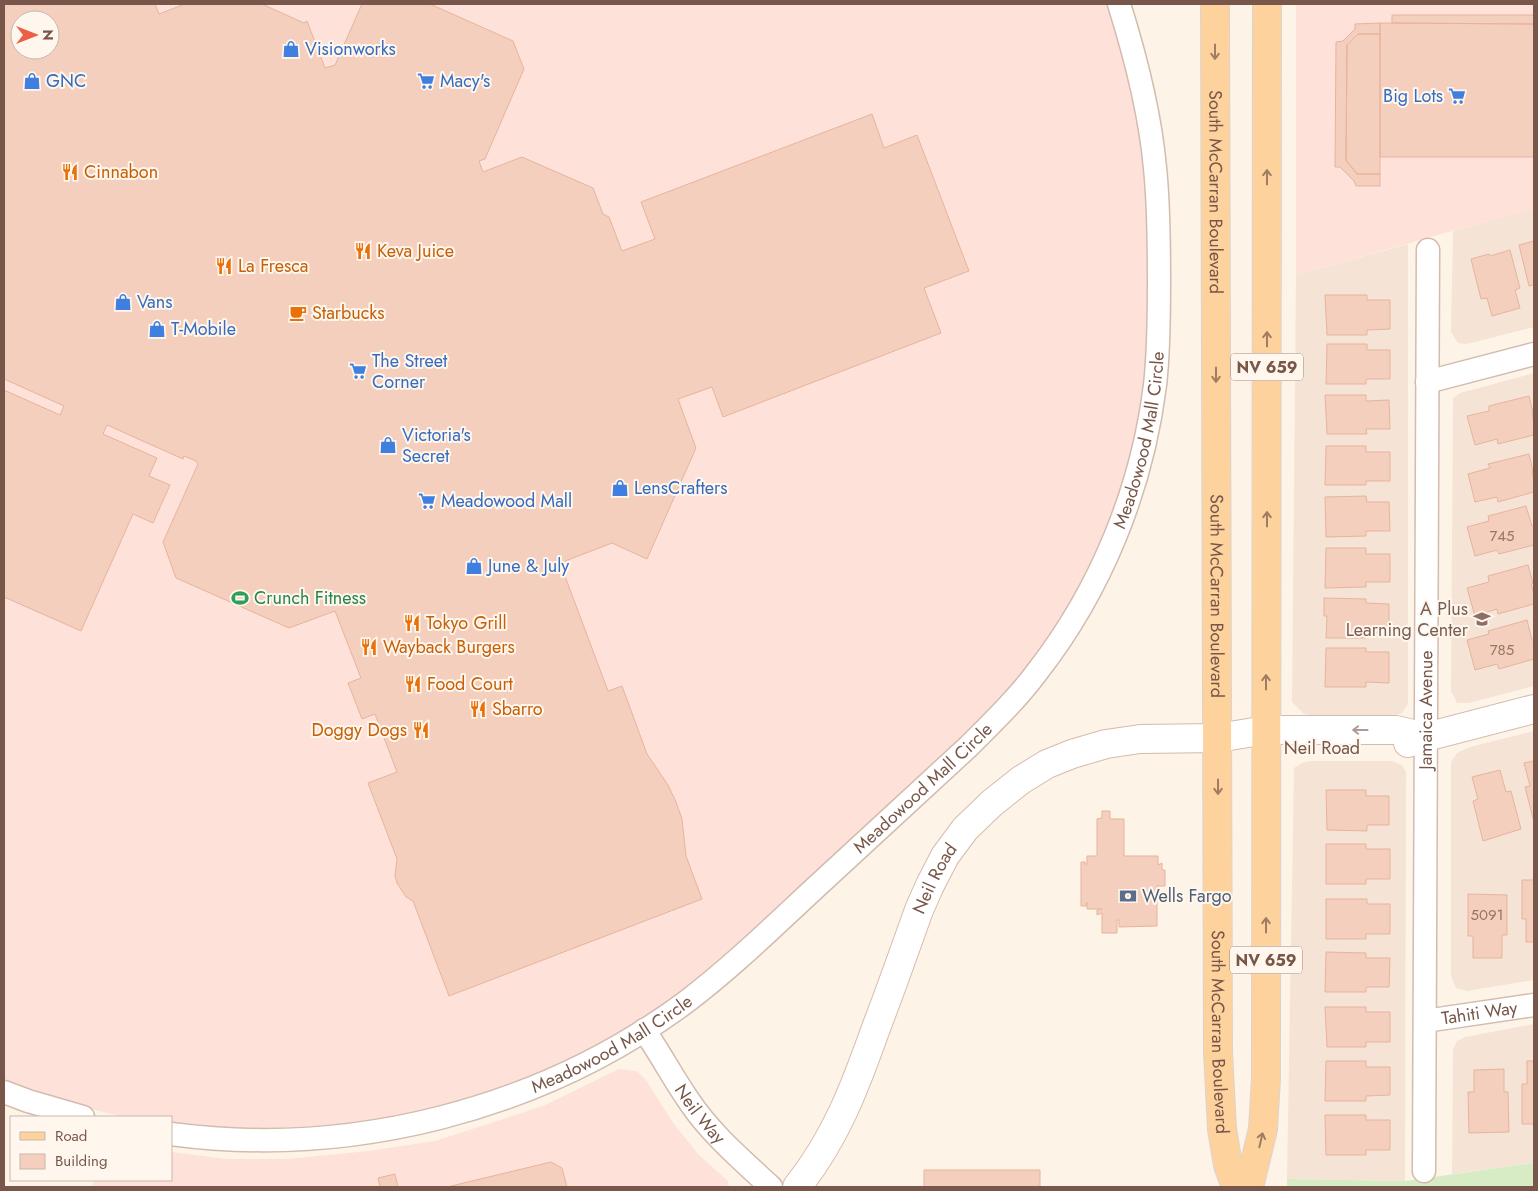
<svg xmlns="http://www.w3.org/2000/svg" width="1538" height="1191" font-family="Jost,sans-serif">
  <style>
    .residential { fill: #f5e4d5 }
    .commercial { fill: #fee2da; fill-rule: evenodd }
    .green { fill: #d7ecc4 }
    .building { fill: #f4cfbd; stroke: #e7b39d; fill-rule: evenodd }
    .lines { fill: none; stroke-linecap: round; stroke-linejoin: round }
    .street-casing { stroke: #d2bcae; stroke-width: 25 }
    .secondary-casing { stroke: #d5bbac; stroke-width: 30 }
    .primary-casing { stroke: #dcd3d0; stroke-width: 30 }
    .street { stroke: #fff; stroke-width: 22 }
    .secondary { stroke: #fff; stroke-width: 28 }
    .primary { stroke: #fed29d; stroke-width: 28 }
    .oneway { stroke: #a07c63 }
    .oneway2 { stroke: #ae9a92 }
    .labels { text-anchor: middle; dominant-baseline: central; stroke-width: 4; stroke-linejoin: round; paint-order: stroke }
    .number-label { font-size: 15px; fill: #977567 }
    .shield { fill: #fff7ee; stroke: #a0877b; stroke-width: 1 }
    .shield-label { font-size: 16px; font-weight: bold; fill: #78574a }
    .shop-label { font-size: 18px; fill: #366cbe; stroke: #fff7ee; text-anchor: start }
    .food-label { font-size: 18px; fill: #c56008; stroke: #fff7ee; text-anchor: start }
    .street-label { font-size: 18px; fill: #78574a; stroke: #fff7ee }
    .leisure-label { font-size: 18px; fill: #27864d; stroke: #fff7ee; text-anchor: start }
    .education-label { font-size: 18px; fill: #785e54; stroke: #fff7ee; text-anchor: end }
    .service-label { font-size: 18px; fill: #4e5e75; stroke: #fff7ee; text-anchor: start }
  </style>
  <rect width="100%" height="100%" fill="#fdf3e7"/>
  <path class="residential" d="M1534 208V327L1467 344 1458 343 1451 332 1453 231Z
    M1408 244V704L1402 713 1392 716H1316L1304 714 1292 702 1296 275Z
    M1534 373V686L1469 703H1457L1451 691 1453 398 1460 393Z
    M1534 731V980L1467 991 1456 988 1451 976V762L1457 753 1470 747Z
    M1310 761H1392L1402 765 1406 772 1405 1181 1287 1179 1294 768 1302 763Z
    M1534 1024V1163L1452 1174 1453 1049 1457 1041 1465 1037Z"/>
  <path class="commercial" d="M4 4H1112L1148 164V410L1094 569 1038 657 988 720 736 954 642 1020 530 1079 470 1104 307 1131H224L171 1124V1117H123L47 1098 4 1081ZM20 20H50V50H20Z
    M1296 4H1534V208L1296 275Z
    M619 1069 637 1071 646 1080 674 1124 699 1155 728 1181 729 1187H92L93 1180H171V1152L226 1159H287L368 1151 435 1141 543 1106Z"/>
  <path class="green" d="M1534 1163V1187H1287V1179L1405 1181Z"/>
  <path class="building" d="M4 4H155L159 14 185 4H262L304 23 307 21 325 68 335 65 362 4H430L513 41 524 69 485 159 479 161 483 172 522 157 593 188 603 214 609 217 622 251 655 239 641 202 872 114 884 148 917 135 969 271 924 288 941 333 723 417 712 387 678 399 696 448 647 559 612 543 560 563 608 691 622 686 647 754 668 785 676 802 682 819 686 856 702 899 449 996 413 901 406 897 397 883 395 876 397 859 368 783 397 772 375 714 362 719 348 683 361 678 335 611 289 628 176 578 163 542 198 464 196 461 184 456 183 459 107 425 103 434 157 458 149 476 170 485 153 523 133 514 81 631 4 597V390L60 415 64 406 4 379ZM20 20H50V50H20Z
    M1392 15H1534V24L1392 23Z
    M1380 23 1534 24V157H1380Z
    M1380 23V34H1358L1347 45 1346 160 1357 174H1380V186H1356L1354 181 1340 167H1335L1336 42 1343 41 1355 29V24Z
    M1358 34H1380V174H1357L1346 160 1347 45Z
    M1534 241V285L1529 286 1519 245Z
    M1510 250 1520 288 1515 290 1520 308 1492 316 1487 298 1481 299 1471 259 1489 254 1490 256Z
    M1325 295H1367V300H1390V329L1367 330V335H1327Z
    M1327 344H1367V350H1390V379H1366V384H1326Z
    M1325 395H1366V401L1389 400 1390 429H1366L1367 434H1327Z
    M1529 396 1533 413H1532L1534 423V435L1498 444 1497 439 1475 445 1467 416 1489 411V406Z
    M1326 446H1366V452H1390V481H1366V485H1325Z
    M1529 454 1533 471 1532 472 1534 481V492L1498 502 1497 497 1475 502 1468 474 1490 468 1488 464Z
    M1366 496 1367 502H1389L1390 531H1366V536L1326 537 1325 497Z
    M1526 506 1532 526H1534V545L1499 554 1497 550 1475 556 1467 527 1489 521 1488 516Z
    M1326 548H1366V554H1390V582H1366V587L1325 588Z
    M1528 565 1533 583 1531 584 1534 594V604L1498 614 1497 609 1475 616 1467 588 1489 582 1488 576Z
    M1324 598 1366 599V603L1389 604V633H1366V638H1326L1327 616H1324Z
    M1527 620 1532 640H1534V659L1499 669 1497 664 1475 670 1467 640 1489 634 1488 631Z
    M1326 648H1366V652H1389V683L1366 682V687H1325Z
    M1534 761V822L1525 787 1530 786 1524 763Z
    M1500 770 1506 792 1511 791 1521 829 1483 841 1473 801 1478 799 1472 777Z
    M1326 790H1366V796H1389V825H1367V831L1327 830Z
    M1102 811H1110V819H1124V856H1158V865L1162 863V870H1165V886H1157V926L1119 927V920H1117V933H1102V913L1097 915V910L1102 909H1087V902L1086 906H1081V862H1085V864H1087V856H1097V819L1102 818Z
    M1326 844H1366V849H1390V879H1366V884H1326Z
    M1522 880H1534V942H1526V919H1522Z
    M1468 894 1507 895V935H1502V958H1473V936H1468Z
    M1326 899H1367V904H1390V934H1366V939H1326Z
    M1326 952 1366 953V958H1390L1389 987H1366V992H1325Z
    M1325 1007H1366V1012H1390V1042H1366V1047H1327Z
    M1326 1061H1366V1067H1390V1095L1366 1096V1101H1325Z
    M1527 1061H1534V1124H1522V1084H1527Z
    M1504 1069V1092H1508L1509 1132 1469 1133 1468 1092H1474V1070Z
    M1325 1115H1366V1120H1390V1150H1366V1155H1326Z
    M551 1162 562 1168 567 1187H447Z
    M924 1170H1040V1187H924Z
    M395 1174 398 1187H380L378 1178Z"/>
  <g class="lines">
    <g class="street-casing">
      <g id="street">
        <path d="M1427 382 1534 354"/>
        <path id="s1" d="M1425 1021 1534 1005"/>
        <path id="s2" d="M644 1030C660 1053 673 1078 689 1101 711 1134 742 1160 771 1187"/>
        <path d="M4 1092 28 1101 83 1117"/>
        <path id="s3" d="M171 1134C351 1158 540 1110 686 1002 732 967 773 927 815 888 866 841 918 793 969 746 993 722 1017 699 1037 672 1101 590 1142 489 1155 385 1159 351 1159 316 1159 281 1159 243 1159 206 1155 168 1150 112 1136 58 1119 4"/>
        <path id="s4" d="M1424 1171 1428 250"/>
      </g>
    </g>
    <g class="secondary-casing">
      <g id="secondary">
        <path d="M1408 743 1426 737 1534 709"/>
        <path id="s5" d="M797 1187C836 1138 855 1087 876 1028 891 989 905 949 919 910L930 885 945 856 965 829 992 803 1021 780 1047 764 1072 754 1106 744 1140 739 1218 738 1266 730H1396L1426 737"/>
      </g>
    </g>
    <g class="primary-casing">
      <g id="primary">
        <path id="s6" d="M1215 4 1218 1052 1222 1129 1228 1165 1236 1187"/>
        <path d="M1249 1187 1263 1129 1266 1078 1267 4"/>
      </g>
    </g>
    <use href="#street" class="street"/>
    <use href="#secondary" class="secondary"/>
    <use href="#primary" class="primary"/>
  </g>
  <defs><path id="oneway-shaft" d="M-6 0H5M1.5-3L5.5 0L1.5 3" fill="none" stroke-width="1.6" stroke-linecap="round" stroke-linejoin="round" transform="scale(1.25)"/></defs>
  <g class="oneway">
    <use href="#oneway-shaft" transform="translate(1215 52) rotate(90)"/>
    <use href="#oneway-shaft" transform="translate(1267 177) rotate(-90)"/>
    <use href="#oneway-shaft" transform="translate(1267 339) rotate(-90)"/>
    <use href="#oneway-shaft" transform="translate(1216 375) rotate(90)"/>
    <use href="#oneway-shaft" transform="translate(1267 519) rotate(-90)"/>
    <use href="#oneway-shaft" transform="translate(1266 682) rotate(-90)"/>
    <use href="#oneway-shaft" transform="translate(1218 787) rotate(90)"/>
    <use href="#oneway-shaft" transform="translate(1266 925) rotate(-90)"/>
    <use href="#oneway-shaft" transform="translate(1261 1140) rotate(-77)"/>
  </g>
  <use class="oneway2" href="#oneway-shaft" transform="translate(1360 730) rotate(180)"/>
  <defs>
    <g id="shop-bare" transform="scale(1.35)"><path d="M-5-2.5h2.3a2.7 3.5 0 0 1 5.4 0H5L5.5 6h-11ZM-1.5-2.5h3a1.5 2.3 0 0 0-3 0Z" fill="#3f7fe0" stroke="#fff7ee" stroke-width="2.5" paint-order="stroke"/></g>
    <g id="supermarket-bare" transform="scale(1.35)"><path d="M-6-5.5h2.5l.6 2H6L4.5 2H-2.5L-4.4-4H-6ZM-1.5 3.2a1.3 1.3 0 1 0 .1 0ZM3 3.2a1.3 1.3 0 1 0 .1 0Z" fill="#3f7fe0" stroke="#fff7ee" stroke-width="2.5" paint-order="stroke"/></g>
    <g id="restaurant-bare" transform="scale(1.35)"><path d="M-5-6h1v4h1v-4h1v4h1v-4h1v5L-1.5 .5V6h-2V.5L-5-1ZM5-6V6H3V1.5H1.5Q1.5-4 5-6Z" fill="#e8710a" stroke="#fff7ee" stroke-width="2.5" paint-order="stroke"/></g>
    <g id="cafe-bare" transform="scale(1.35)"><path d="M-5.5-4.5H6V0H3Q3 3.5 0 3.5H-2.5Q-5.5 3.5-5.5 0ZM3-3.2v2h1.7v-2ZM-6 4.5H4V6H-6Z" fill="#e8710a" stroke="#fff7ee" stroke-width="2.5" paint-order="stroke"/></g>
    <g id="stadium-bare" transform="scale(1.35)"><path d="M0-5a6.5 5 0 1 0 0 10a6.5 5 0 1 0 0-10ZM-3.5-1.8h7v3.6h-7Z" fill="#2e9e5b" stroke="#fff7ee" stroke-width="2.5" paint-order="stroke"/></g>
    <g id="school-bare" transform="scale(1.35)"><path d="M0-5L7-2L0 1L-7-2ZM-4 1L0 2.5L4 1V4Q0 6-4 4Z" fill="#8d6e63" stroke="#fff7ee" stroke-width="2.5" paint-order="stroke"/></g>
    <g id="bank-bare" transform="scale(1.35)"><path d="M-6-4H6V4H-6ZM0-2.3a2.3 2.3 0 1 0 0 4.6a2.3 2.3 0 1 0 0-4.6Z" fill="#5c6f8a" stroke="#fff7ee" stroke-width="2.5" paint-order="stroke"/></g>
  </defs>
  <g fill-rule="evenodd">
    <use href="#shop-bare" x="291" y="49"/>
    <use href="#shop-bare" x="32" y="81"/>
    <use href="#supermarket-bare" x="426" y="81"/>
    <use href="#supermarket-bare" x="1457" y="96"/>
    <use href="#restaurant-bare" x="70" y="172"/>
    <use href="#restaurant-bare" x="363" y="251"/>
    <use href="#restaurant-bare" x="224" y="266"/>
    <use href="#shop-bare" x="123" y="302"/>
    <use href="#cafe-bare" x="298" y="313"/>
    <use href="#shop-bare" x="157" y="329"/>
    <use href="#supermarket-bare" x="358" y="371"/>
    <use href="#shop-bare" x="388" y="445"/>
    <use href="#shop-bare" x="620" y="488"/>
    <use href="#supermarket-bare" x="427" y="501"/>
    <use href="#shop-bare" x="474" y="566"/>
    <use href="#stadium-bare" x="240" y="598"/>
    <use href="#school-bare" x="1482" y="619"/>
    <use href="#restaurant-bare" x="412" y="623"/>
    <use href="#restaurant-bare" x="369" y="647"/>
    <use href="#restaurant-bare" x="413" y="684"/>
    <use href="#restaurant-bare" x="478" y="709"/>
    <use href="#restaurant-bare" x="421" y="730"/>
    <use href="#bank-bare" x="1128" y="896"/>
  </g>
  <g class="labels">
    <g class="number-label">
      <text x="1502" y="536">745</text>
      <text x="1502" y="650">785</text>
      <text x="1487" y="915">5091</text>
    </g>
    <g class="shield">
      <rect x="1231" y="353.5" width="72" height="27" rx="4"/>
      <rect x="1230" y="946.5" width="72" height="27" rx="4"/>
    </g>
    <g class="shield-label">
      <text x="1267" y="367">NV 659</text>
      <text x="1266" y="960">NV 659</text>
    </g>
    <g class="shop-label">
      <text x="305" y="49">Visionworks</text>
      <text x="46" y="81">GNC</text>
      <text x="440" y="81">Macy's</text>
      <text x="1443" y="96" text-anchor="end">Big Lots</text>
      <text x="137" y="302">Vans</text>
      <text x="171" y="329">T-Mobile</text>
      <text x="372" y="361">The Street<tspan x="372" dy="21">Corner</tspan></text>
      <text x="402" y="435">Victoria's<tspan x="402" dy="21">Secret</tspan></text>
      <text x="634" y="488">LensCrafters</text>
      <text x="441" y="501">Meadowood Mall</text>
      <text x="488" y="566">June &amp; July</text>
    </g>
    <g class="food-label">
      <text x="84" y="172">Cinnabon</text>
      <text x="377" y="251">Keva Juice</text>
      <text x="238" y="266">La Fresca</text>
      <text x="312" y="313">Starbucks</text>
      <text x="426" y="623">Tokyo Grill</text>
      <text x="383" y="647">Wayback Burgers</text>
      <text x="427" y="684">Food Court</text>
      <text x="492" y="709">Sbarro</text>
      <text x="407" y="730" text-anchor="end">Doggy Dogs</text>
    </g>
    <g class="street-label">
      <text stroke="none"><textPath href="#s6" startOffset="188">South McCarran Boulevard</textPath></text>
      <text stroke="none"><textPath href="#s3" startOffset="1284">Meadowood Mall Circle</textPath></text>
      <text stroke="none"><textPath href="#s6" startOffset="592">South McCarran Boulevard</textPath></text>
      <text stroke="none"><textPath href="#s4" startOffset="461">Jamaica Avenue</textPath></text>
      <text x="1322" y="748">Neil Road</text>
      <text stroke="none"><textPath href="#s3" startOffset="864">Meadowood Mall Circle</textPath></text>
      <text stroke="none"><textPath href="#s5" startOffset="339">Neil Road</textPath></text>
      <text stroke="none"><textPath href="#s1" startOffset="55">Tahiti Way</textPath></text>
      <text stroke="none"><textPath href="#s6" startOffset="1028">South McCarran Boulevard</textPath></text>
      <text stroke="none"><textPath href="#s3" startOffset="459">Meadowood Mall Circle</textPath></text>
      <text stroke="none"><textPath href="#s2" startOffset="101">Neil Way</textPath></text>
    </g>
    <g class="leisure-label">
      <text x="254" y="598">Crunch Fitness</text>
    </g>
    <g class="education-label">
      <text x="1468" y="609">A Plus<tspan x="1468" dy="21">Learning Center</tspan></text>
    </g>
    <g class="service-label">
      <text x="1142" y="896">Wells Fargo</text>
    </g>
  </g>
  <rect width="1538" height="1191" fill="none" stroke="#78574a" stroke-width="10"/>
  <rect x="10" y="1116" width="162" height="65" fill="#fff7ee" stroke="#c9b7ac"/>
  <rect x="20" y="1132" width="25" height="8" fill="#fed29d" stroke="#c9b7ac"/>
  <text x="55" y="1141" font-size="15" fill="#78574a">Road</text>
  <rect x="20" y="1154" width="25" height="15" fill="#f4cfbd" stroke="#c9b7ac"/>
  <text x="55" y="1166" font-size="15" fill="#78574a">Building</text>
  <g transform="translate(35 35) rotate(90)"><circle r="24" fill="#fff7ee" stroke="#c9b7ac"/>
  <path d="M0-4L9 19L0 12L-9 19Z" fill="#ec5f47"/>
  <text y="-8" font-size="14" font-weight="bold" text-anchor="middle" fill="#78574a">N</text>
  </g>
</svg>
